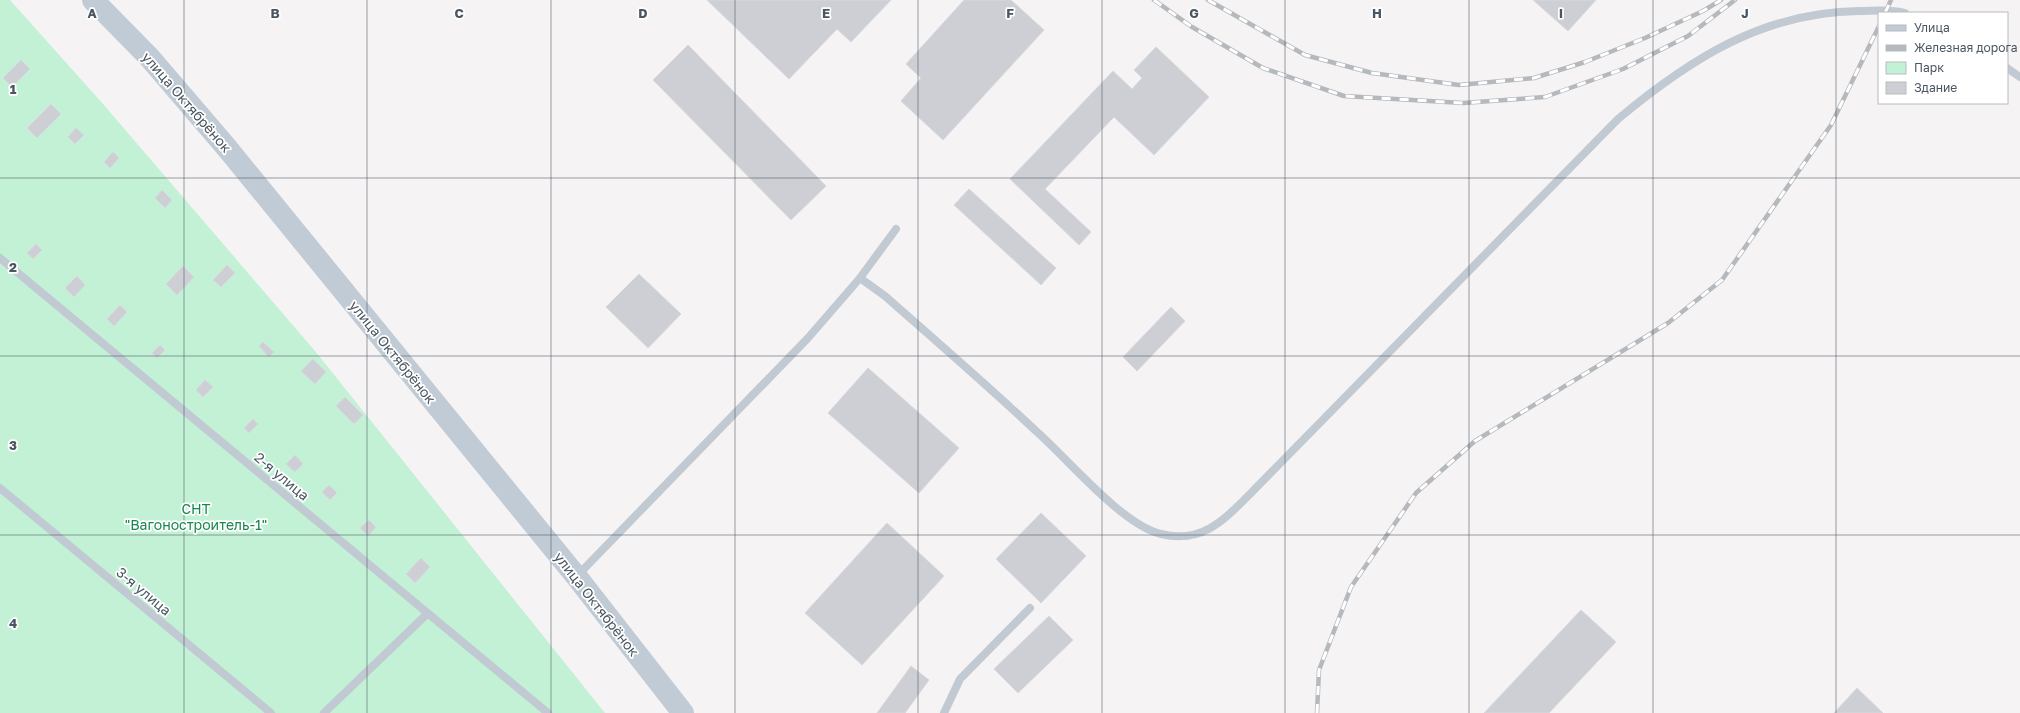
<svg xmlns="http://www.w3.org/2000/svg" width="2020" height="713" font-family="'Golos Text',sans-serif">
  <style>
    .green { fill: #c3f1d5 }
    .building { fill: #cdcfd5; stroke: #d7d9de }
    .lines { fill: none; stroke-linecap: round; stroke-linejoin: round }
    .lane { stroke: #c1cad2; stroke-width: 8 }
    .secondary { stroke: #c1cbd6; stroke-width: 22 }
    .rail-casing { stroke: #b5b8bd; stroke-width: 4.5 }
    .rail { stroke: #fff; stroke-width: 3; stroke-dasharray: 9; stroke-linecap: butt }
    .grid { fill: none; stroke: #4a5661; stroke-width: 1; stroke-opacity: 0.55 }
    .labels { text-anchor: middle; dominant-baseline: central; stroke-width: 3.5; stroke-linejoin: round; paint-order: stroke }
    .street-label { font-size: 14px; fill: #4a5661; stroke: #fff }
    .park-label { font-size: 14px; fill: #17864f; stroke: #fff }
    .grid-label { font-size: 13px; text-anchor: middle; font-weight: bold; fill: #4a5661; stroke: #fff; stroke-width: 3.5; stroke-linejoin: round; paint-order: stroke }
  </style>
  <rect width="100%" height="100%" fill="#f5f3f3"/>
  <path class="green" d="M0 0H10L103 104 315 351 605 713H0Z"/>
  <path class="building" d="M707 0H891L851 42 837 29 789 79Z
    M964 0H1011L1044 30 943 140 901 101 921 78 906 64Z
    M1533 0H1596L1568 31Z
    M688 45 826 186 791 220 653 80Z
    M1156 47 1209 97 1154 155 1114 117 1045 189 1091 232 1079 245 1010 179 1113 71 1132 89 1142 78 1134 70Z
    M21 60 30 69 12 87 3 78Z
    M51 104 61 114 37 138 27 128Z
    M76 128 84 135 75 144 68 137Z
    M113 152 119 158 110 168 104 162Z
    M969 189 1056 268 1041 285 954 205Z
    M162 190 172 200 165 208 155 198Z
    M36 244 42 250 33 259 27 253Z
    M227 265 235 273 221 287 213 280Z
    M183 266 194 277 177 295 166 284Z
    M639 274 681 314 648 348 606 307Z
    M77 276 85 285 74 297 65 288Z
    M120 305 127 312 114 326 107 319Z
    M1171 307 1185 321 1137 371 1123 357Z
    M263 342 274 352 269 357 259 346Z
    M160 345 165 350 157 358 152 353Z
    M313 359 326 372 315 384 301 371Z
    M868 368 959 448 919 493 828 413Z
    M205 380 213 387 203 397 196 390Z
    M345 397 363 415 354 424 336 406Z
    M253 419 258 424 249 433 244 428Z
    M295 455 303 464 295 472 286 464Z
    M329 485 337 493 330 500 322 492Z
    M1041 513 1086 556 1041 603 996 559Z
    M369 520 376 527 368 536 360 528Z
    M887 523 944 576 862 665 805 613Z
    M421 558 430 567 415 583 406 574Z
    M1581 610 1616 642 1549 713H1484Z
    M1049 616 1073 640 1018 693 994 669Z
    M911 666 929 680 905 713H877Z
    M1857 688 1883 713H1834Z"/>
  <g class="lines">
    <path class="lane" d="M2007 68 2020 77
      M0 258 548 713
      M860 278 896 229
      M0 488 271 713
      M577 576 808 338 860 278 885 296C936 341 987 385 1036 431 1067 458 1122 525 1161 534 1201 544 1223 521 1249 495L1618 119C1690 59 1763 12 1859 11 1874 11 1891 9 1905 13
      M324 713 427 614
      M944 713 960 679 1030 608"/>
    <path class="secondary" d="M93 0 149 57 227 148 576 576 683 713"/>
    <g class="rail-casing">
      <path id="rail" d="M1154 0 1192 27 1263 68 1344 96 1463 103 1545 97 1623 69 1688 36 1735 0
        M1208 0 1305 55 1372 73 1459 85 1534 78 1585 62 1645 38 1703 11 1721 0
        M1885 13 1891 0
        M1317 713 1319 670 1351 587 1416 493 1475 441 1668 323 1722 280 1831 125 1879 26"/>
    </g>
    <use href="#rail" class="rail"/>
  </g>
  <path class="grid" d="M184 0V713M367 0V713M551 0V713M735 0V713M918 0V713M1102 0V713M1285 0V713M1469 0V713M1653 0V713M1836 0V713M0 178H2020M0 356H2020M0 535H2020"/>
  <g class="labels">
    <g class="street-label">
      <text transform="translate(187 102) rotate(49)">улица Октябрёнок</text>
      <text transform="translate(393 352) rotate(51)">улица Октябрёнок</text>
      <text transform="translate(282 476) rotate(40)">2-я улица</text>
      <text transform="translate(144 591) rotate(40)">3-я улица</text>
      <text transform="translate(597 604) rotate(52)">улица Октябрёнок</text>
    </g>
    <g class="park-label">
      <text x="196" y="508">СНТ<tspan x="196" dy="16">"Вагоностроитель-1"</tspan></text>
    </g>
  </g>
  <g class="grid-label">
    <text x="92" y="18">A</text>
    <text x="275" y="18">B</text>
    <text x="459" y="18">C</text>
    <text x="643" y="18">D</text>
    <text x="826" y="18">E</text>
    <text x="1010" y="18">F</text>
    <text x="1194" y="18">G</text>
    <text x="1377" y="18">H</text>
    <text x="1561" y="18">I</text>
    <text x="1745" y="18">J</text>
    <text x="13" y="94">1</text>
    <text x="13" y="272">2</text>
    <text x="13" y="450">3</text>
    <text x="13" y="628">4</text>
  </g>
  <rect x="1878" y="12" width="130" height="92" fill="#ffffff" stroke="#b7bbc0"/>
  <rect x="1886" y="25" width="20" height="6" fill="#c1cbd6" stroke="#b7bbc0"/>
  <text x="1914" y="32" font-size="12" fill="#4a5661">Улица</text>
  <rect x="1886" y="45" width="20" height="6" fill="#b5b8bd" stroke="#b7bbc0"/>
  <text x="1914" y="52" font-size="12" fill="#4a5661">Железная дорога</text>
  <rect x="1886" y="62" width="20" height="12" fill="#c3f1d5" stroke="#b7bbc0"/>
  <text x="1914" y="72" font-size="12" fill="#4a5661">Парк</text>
  <rect x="1886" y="82" width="20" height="12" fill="#cdcfd5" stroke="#b7bbc0"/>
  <text x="1914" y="92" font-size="12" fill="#4a5661">Здание</text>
</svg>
